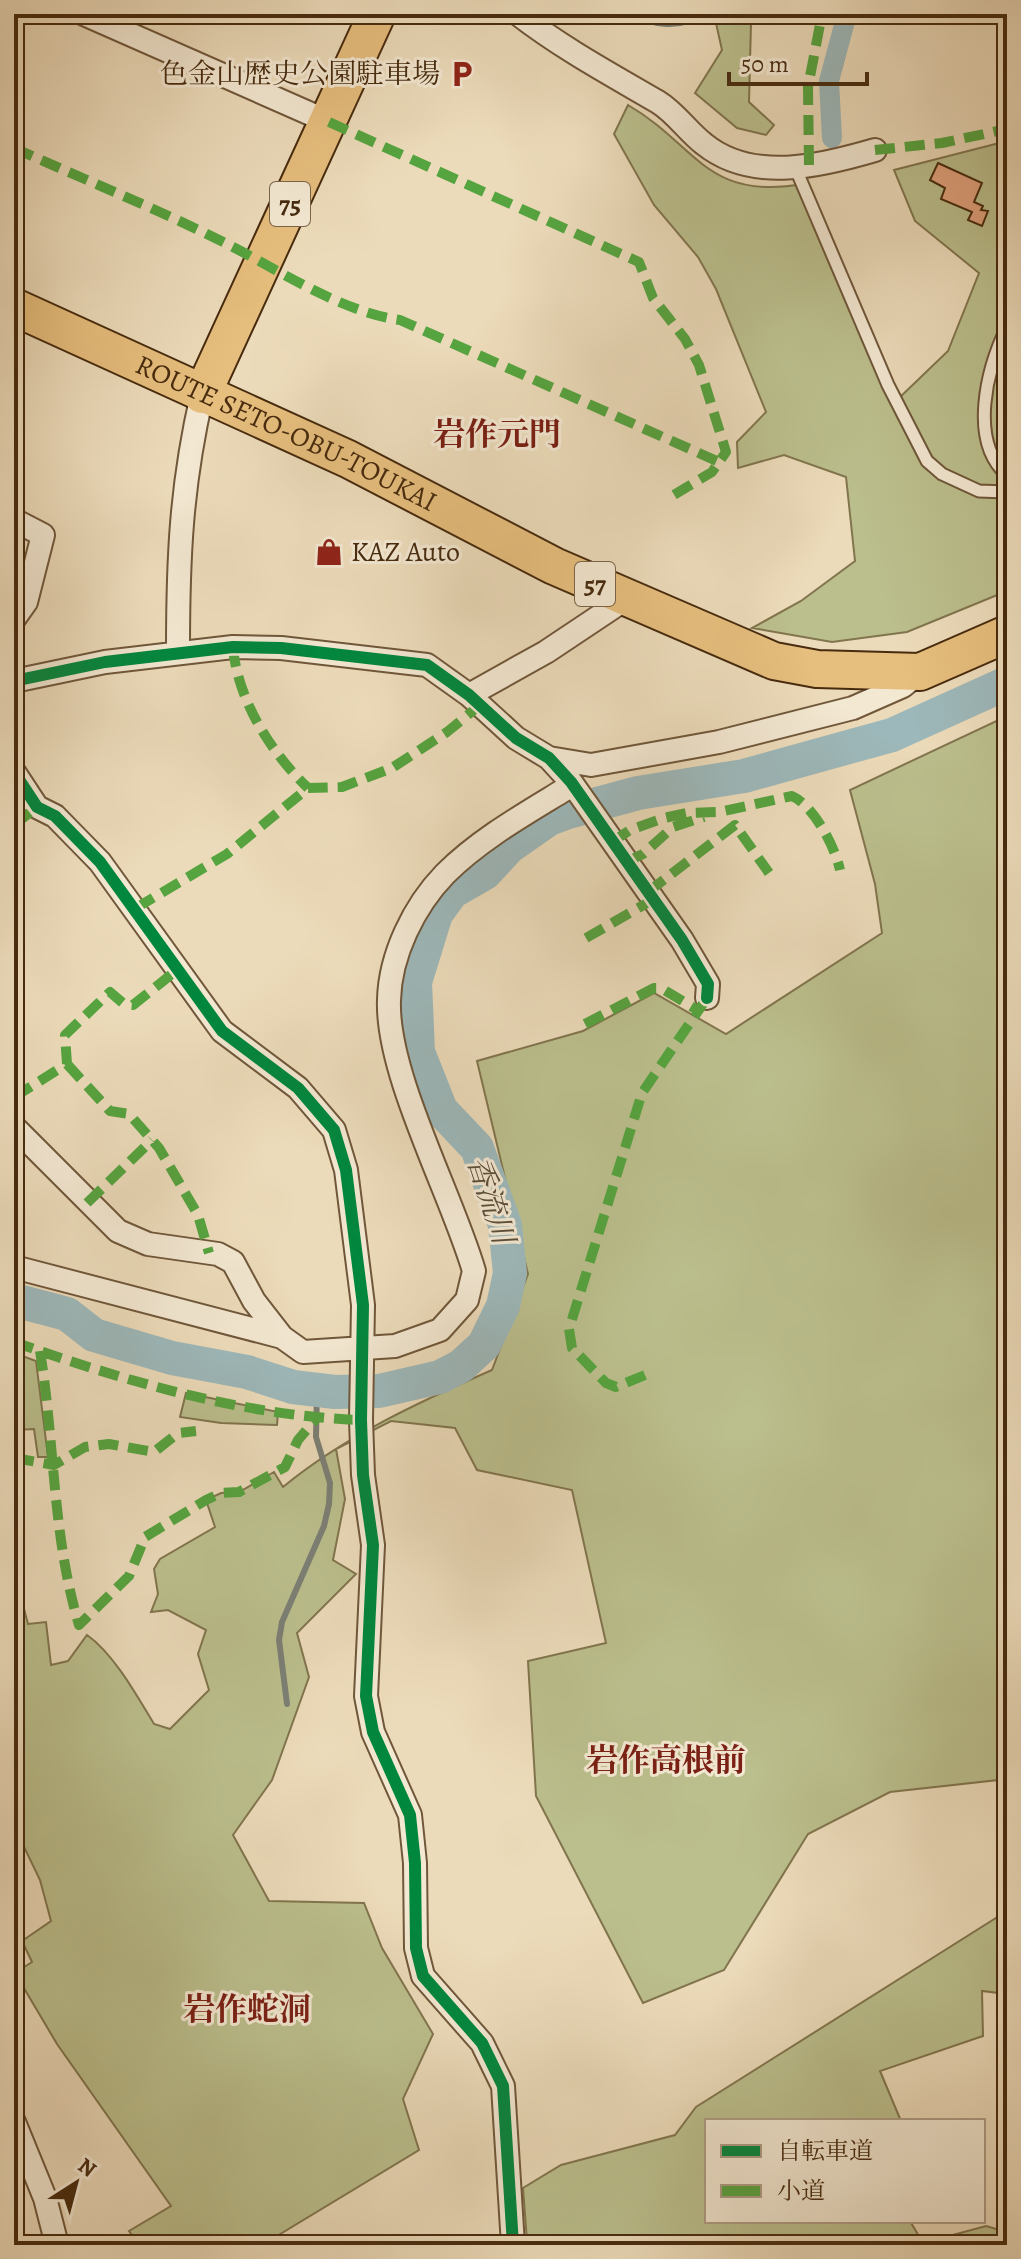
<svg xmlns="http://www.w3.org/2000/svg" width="1021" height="2259" font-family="Alegreya,'Noto Serif JP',serif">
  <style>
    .green { fill: #bbbf8d; stroke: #81754e; stroke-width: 2 }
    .water { fill: #9db8ba; stroke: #7b8076; stroke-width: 2 }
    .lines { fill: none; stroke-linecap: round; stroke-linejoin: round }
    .stream { stroke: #7b8076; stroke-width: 6 }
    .canal { stroke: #9db8ba; stroke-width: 20 }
    .river { stroke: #9db8ba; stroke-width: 34 }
    .building { fill: #e2a27e; stroke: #472b0f; stroke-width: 2 }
    .lane-casing { stroke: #70573a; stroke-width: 15 }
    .street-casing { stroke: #70573a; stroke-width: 26 }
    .primary-casing { stroke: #472b0f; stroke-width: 40 }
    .lane { stroke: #f3e8d2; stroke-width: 11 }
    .street { stroke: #f3e8d2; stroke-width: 22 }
    .primary { stroke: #e6be7d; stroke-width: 36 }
    .quiet { stroke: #55a43f; stroke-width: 10; stroke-dasharray: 20 10; stroke-linecap: butt }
    .cycleway-casing { stroke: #f3e8d2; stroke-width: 17 }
    .cycleway { stroke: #00873e; stroke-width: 12 }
    .labels { text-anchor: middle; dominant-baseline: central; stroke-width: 6; stroke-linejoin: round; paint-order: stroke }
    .shield { fill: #f3e8d2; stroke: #7b644a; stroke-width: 2 }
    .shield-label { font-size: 26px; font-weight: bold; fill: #472b0f }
    .poi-label { font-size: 28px; fill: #472b0f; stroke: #f3e8d2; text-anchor: end }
    .street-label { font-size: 28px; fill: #472b0f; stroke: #f3e8d2 }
    .water-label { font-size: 30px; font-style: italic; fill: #5c4e3a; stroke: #f3e8d2 }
    .quarter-label { font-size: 32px; font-weight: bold; fill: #7a1f14; stroke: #f3e8d2 }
  </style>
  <rect width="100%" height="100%" fill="#ecdbba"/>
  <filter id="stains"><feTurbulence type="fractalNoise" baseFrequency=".0025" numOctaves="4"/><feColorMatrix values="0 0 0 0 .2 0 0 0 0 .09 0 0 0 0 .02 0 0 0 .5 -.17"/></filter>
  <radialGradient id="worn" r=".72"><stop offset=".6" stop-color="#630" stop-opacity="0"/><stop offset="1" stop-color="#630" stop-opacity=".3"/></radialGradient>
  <path class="green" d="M714 14H788L751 23 749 102 774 125 766 135 737 128 695 93 722 50Z
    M628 105C697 145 705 201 803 184L896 401 948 351 979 273 915 221 894 170 1007 141V591L907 632 832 642 752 628 801 601 855 561 846 477 784 455 738 468 737 442 766 412 716 289 698 257 654 205 614 134Z
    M1007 716V1779L890 1792 808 1834 724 1970 643 2003 536 1796 528 1661 606 1643 572 1490 477 1470 455 1428 391 1421 336 1449 345 1499 333 1560 356 1574 297 1633 309 1677 272 1780 233 1835 269 1901 364 1903 382 1948 433 2034 403 2099 419 2150 262 2245H139L129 2231 171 2206 57 2044 15 1973 32 1962 22 1941 51 1921 40 1880 14 1826V1602L23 1605 28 1624 46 1622 51 1665 68 1661 87 1635C114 1654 137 1696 154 1724L170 1729 209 1690 198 1654 206 1630 168 1610 151 1612 158 1594 154 1569 160 1559 215 1527 206 1500 221 1493 239 1492 274 1472 283 1487C345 1436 419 1402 492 1370L528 1274 477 1061 583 1031 654 993 726 1034 882 933 875 884 850 790Z
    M14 1353 36 1361 48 1457H38L34 1429 14 1430Z
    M186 1393 278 1412 277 1425 221 1423 180 1417Z
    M1007 1911V1994L982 1991 983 2036 880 2071 901 2121H707V2221H910L923 2243 986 2226 1007 2232V2245H607L527 2241 523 2188 561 2165 675 2135 696 2107Z"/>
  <path class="water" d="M628 14H703C681 33 652 27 628 14Z"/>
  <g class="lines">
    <path class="stream" d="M287 1704 279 1640 282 1622 324 1526 329 1504 330 1483 316 1437 317 1390"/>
    <path class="canal" d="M832 138 829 81 847 14"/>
    <path class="river" d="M14 1300 67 1314 94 1335 172 1358 247 1372 293 1387 335 1392 379 1391 440 1377 461 1366 484 1345 503 1306 510 1273 505 1225 477 1148 441 1110 418 1052 415 982 436 914 452 892 485 873 509 847 549 819 568 812 638 793 744 776 892 735 1007 683"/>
  </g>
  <path class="building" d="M938 163 982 183 974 202 983 206 981 210 988 211 982 226 968 220 972 212 941 199 945 188 930 180Z"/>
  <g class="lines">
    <g class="lane-casing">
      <path id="lane" d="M795 167 888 385 927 461 942 474 979 491 1007 492
        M1007 327C987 368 968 441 1007 475"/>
    </g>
    <g class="street-casing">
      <path id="street" d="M84 14 329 122
        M518 14C562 48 610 74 658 102 676 113 688 132 704 144 752 183 821 166 875 150
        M14 520 43 535 26 602 14 619
        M178 650C178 558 181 486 202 395
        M14 681 105 662 233 647 281 648 427 665 469 695 516 738 549 758 571 782 682 940 708 984 707 998
        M469 695 546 652 627 598
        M549 758 591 765 719 742 853 708 903 686 919 673
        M14 772 37 807 55 816 100 862 222 1031 298 1088 334 1130 346 1170 363 1305 361 1420 363 1475 373 1545 366 1696 373 1732 410 1815 415 1863 416 1948 423 1976 482 2043 503 2086 513 2245
        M14 1127 118 1231 148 1244 218 1254 233 1262 254 1301 282 1337 303 1352 395 1346 440 1330 467 1300 474 1271C452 1195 386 1074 389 1000 390 955 414 906 445 874 479 840 523 815 564 790L571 782
        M14 1267 282 1337
        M14 2122 45 2198 57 2245"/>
    </g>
    <g class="primary-casing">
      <g id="primary">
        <path id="s1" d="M14 307 348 459 554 566 774 661 817 669 920 672 1007 634"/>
        <path d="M202 395 377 14"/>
      </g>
    </g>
    <use href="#lane" class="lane"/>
    <use href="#street" class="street"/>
    <use href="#primary" class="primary"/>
    <path class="quiet" d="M329 122 639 262 653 298 685 339 699 365 726 452 712 472 672 496
      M14 148C85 180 158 209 227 244 279 270 341 312 400 320L719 462
      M875 150 942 143 1007 129
      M809 165 808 87 822 14
      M233 647C237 698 270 752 308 788
      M14 825 37 807
      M612 842 630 830 664 818 687 813 719 812 792 796C814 806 835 847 840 870
      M626 862 643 854 673 827 704 817
      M648 892 735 825 769 873
      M136 908 227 854 308 788 342 787 392 768 447 732 480 705
      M586 938 654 899
      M585 1024 654 988H661L699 1011
      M67 1064 110 1111 129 1114 159 1148 198 1215 209 1253
      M14 1097 67 1064 65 1035 110 992 124 1004 133 1005 177 970
      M87 1203 152 1140
      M14 1342C125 1381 243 1416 361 1420
      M40 1351C55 1443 52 1535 79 1625L129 1576 145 1537 206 1500 221 1493 239 1492 285 1467 298 1440 316 1419
      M645 1375 616 1387 606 1383 572 1348 569 1329 642 1093 707 998
      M14 1458 54 1465 85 1447 109 1444 154 1452 178 1433 196 1431"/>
    <g class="cycleway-casing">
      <path id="cycleway" d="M14 681 105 662 233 647 281 648 427 665 469 695 516 738 549 758 571 782 682 940 708 984 707 998
        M14 772 37 807 55 816 100 862 222 1031 298 1088 334 1130 346 1170 363 1305 361 1420 363 1475 373 1545 366 1696 373 1732 410 1815 415 1863 416 1948 423 1976 482 2043 503 2086 513 2245"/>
    </g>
    <use href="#cycleway" class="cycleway"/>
  </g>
  <defs>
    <g id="parking-bare" transform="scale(2.16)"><path d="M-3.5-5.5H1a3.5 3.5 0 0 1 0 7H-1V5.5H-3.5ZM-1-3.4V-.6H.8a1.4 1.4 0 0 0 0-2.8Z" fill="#8f2418" stroke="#f3e8d2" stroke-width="2.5" paint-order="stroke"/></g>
    <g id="shop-bare" transform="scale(2.16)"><path d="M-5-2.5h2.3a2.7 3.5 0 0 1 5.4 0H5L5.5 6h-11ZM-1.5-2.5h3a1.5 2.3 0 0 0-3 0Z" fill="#8f2418" stroke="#f3e8d2" stroke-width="2.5" paint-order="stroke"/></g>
  </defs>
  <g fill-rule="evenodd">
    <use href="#parking-bare" x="462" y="74"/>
    <use href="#shop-bare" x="329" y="552"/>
  </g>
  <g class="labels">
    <g class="shield">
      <rect x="270" y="182" width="40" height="44" rx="6"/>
      <rect x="575" y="562" width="40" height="44" rx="6"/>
    </g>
    <g class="shield-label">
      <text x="290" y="204">75</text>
      <text x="595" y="584">57</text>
    </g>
    <g class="poi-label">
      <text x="440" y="74">色金山歴史公園駐車場</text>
      <text x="351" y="552" text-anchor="start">KAZ Auto</text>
    </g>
    <g class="street-label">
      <text stroke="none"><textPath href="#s1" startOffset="300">ROUTE SETO-OBU-TOUKAI</textPath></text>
    </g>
    <g class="water-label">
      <text transform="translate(491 1200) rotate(72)">香流川</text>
    </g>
    <g class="quarter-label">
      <text x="497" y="434">岩作元門</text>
      <text x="666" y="1760">岩作高根前</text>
      <text x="247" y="2009">岩作蛇洞</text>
    </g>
  </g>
  <rect width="1021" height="2259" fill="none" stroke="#ecdbba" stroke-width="48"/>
  <rect x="16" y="16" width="989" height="2227" fill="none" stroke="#472b0f" stroke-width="4"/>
  <rect x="24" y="24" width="973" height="2211" fill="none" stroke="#472b0f" stroke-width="2"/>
  <rect x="705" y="2119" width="280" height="104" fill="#f3e8d2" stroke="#ae9c84" stroke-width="2"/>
  <rect x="721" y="2145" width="40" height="12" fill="#00873e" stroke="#ae9c84" stroke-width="2"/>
  <text x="777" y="2159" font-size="24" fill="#472b0f">自転車道</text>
  <rect x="721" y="2185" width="40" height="12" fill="#55a43f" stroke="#ae9c84" stroke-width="2"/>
  <text x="777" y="2199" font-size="24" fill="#472b0f">小道</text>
  <g transform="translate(76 2183) rotate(36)" stroke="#f3e8d2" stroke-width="6" paint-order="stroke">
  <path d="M0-6L14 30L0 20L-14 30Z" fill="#472b0f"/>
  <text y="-12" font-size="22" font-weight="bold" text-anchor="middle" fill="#472b0f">N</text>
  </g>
  <path d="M729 72v12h138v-12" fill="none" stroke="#472b0f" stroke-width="4"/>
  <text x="741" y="72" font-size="24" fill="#472b0f" stroke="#f3e8d2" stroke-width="6" paint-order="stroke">50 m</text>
  <rect width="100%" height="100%" filter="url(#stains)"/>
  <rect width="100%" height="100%" fill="url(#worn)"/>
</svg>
